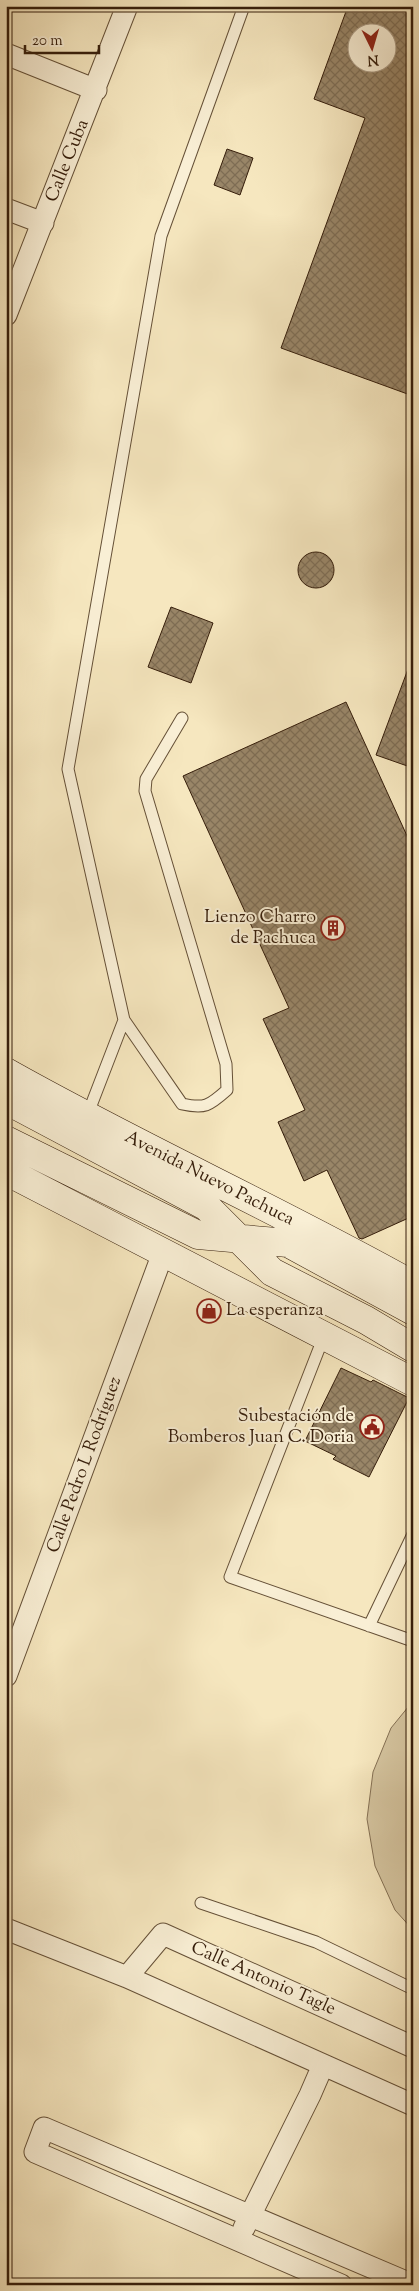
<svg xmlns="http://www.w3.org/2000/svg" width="419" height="2291" font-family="'Sorts Mill Goudy',serif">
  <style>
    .park { fill: #d5c5a0; stroke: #857155 }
    .building { fill: url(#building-cross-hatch); stroke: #351d0a; fill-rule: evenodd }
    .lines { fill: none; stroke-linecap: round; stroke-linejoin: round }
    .service-casing { stroke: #655037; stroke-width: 13 }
    .minor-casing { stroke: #655037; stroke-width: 23 }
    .secondary-casing { stroke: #351d0a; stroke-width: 29 }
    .service { stroke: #f9efd5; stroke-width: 11 }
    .minor { stroke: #f9efd5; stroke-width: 21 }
    .secondary { stroke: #f9efd5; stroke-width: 28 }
    .labels { text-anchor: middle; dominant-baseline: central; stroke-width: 4; stroke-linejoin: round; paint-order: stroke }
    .street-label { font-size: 18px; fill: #351d0a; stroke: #f9efd5 }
    .poi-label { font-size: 18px; fill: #351d0a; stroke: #f9efd5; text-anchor: end }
  </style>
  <defs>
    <pattern id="building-cross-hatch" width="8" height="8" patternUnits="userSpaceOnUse" patternTransform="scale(1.25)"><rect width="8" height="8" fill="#998668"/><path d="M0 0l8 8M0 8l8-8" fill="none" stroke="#7e6d54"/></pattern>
  </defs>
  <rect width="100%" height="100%" fill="#f6e7bf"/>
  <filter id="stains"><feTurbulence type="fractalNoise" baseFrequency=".004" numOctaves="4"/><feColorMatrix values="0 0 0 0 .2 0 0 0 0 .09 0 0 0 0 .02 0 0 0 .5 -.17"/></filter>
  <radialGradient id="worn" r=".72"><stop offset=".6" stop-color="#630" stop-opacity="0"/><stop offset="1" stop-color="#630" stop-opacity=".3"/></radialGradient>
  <path class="park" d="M413 1701V1930L395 1910 375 1866 367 1819 373 1772 391 1728Z"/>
  <path class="building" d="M348 6H413V396L281 348 365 118 314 99ZM356 32H386V62H356Z
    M227 149 253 158 240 195 214 185Z
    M298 570a18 18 0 1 1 36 0a18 18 0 1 1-36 0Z
    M171 607 213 623 191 683 148 667Z
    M411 661H413V768L376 755Z
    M346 702 413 849V1216L362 1239 359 1238 327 1170 304 1181 278 1122 305 1110 263 1019 289 1008 183 776Z
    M341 1368 371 1382 373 1380 409 1398 369 1477 333 1459 336 1456 305 1441Z"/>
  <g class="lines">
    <g class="service-casing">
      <path id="service" d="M124 1020 182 1104C205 1109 209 1106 227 1090L226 1064 145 791 146 779 182 718
        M87 1116 124 1020 68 769 161 236 244 6
        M324 1336 230 1577 413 1641
        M369 1626 413 1534
        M201 1903 316 1942 413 1989"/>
    </g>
    <g class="minor-casing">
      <path id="minor" d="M6 54 96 90
        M6 209 43 223
        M6 315 127 6
        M6 1676 163 1253
        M6 1929 127 1977 413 2105
        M127 1977 163 1934 413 2047
        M244 2228 310 2095 323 2065
        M341 2285 35 2152 44 2128 413 2285"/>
    </g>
    <g class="secondary-casing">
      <path id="secondary" d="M6 1072C139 1147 279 1210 413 1285
        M6 1100 207 1207 272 1272 366 1320 413 1348
        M6 1140 198 1235 288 1243 413 1311
        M6 1171 413 1382"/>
    </g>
    <use href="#service" class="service"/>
    <use href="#minor" class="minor"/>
    <use href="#secondary" class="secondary"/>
  </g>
  <defs>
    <g id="building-ring" transform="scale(1.25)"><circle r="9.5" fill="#f9efd5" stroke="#8f2418" stroke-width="1.5"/><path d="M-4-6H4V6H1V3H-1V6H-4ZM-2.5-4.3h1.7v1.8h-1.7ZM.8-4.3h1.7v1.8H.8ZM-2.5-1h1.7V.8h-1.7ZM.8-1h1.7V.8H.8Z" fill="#8f2418"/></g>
    <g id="shop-ring" transform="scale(1.25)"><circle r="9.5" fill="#f9efd5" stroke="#8f2418" stroke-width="1.5"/><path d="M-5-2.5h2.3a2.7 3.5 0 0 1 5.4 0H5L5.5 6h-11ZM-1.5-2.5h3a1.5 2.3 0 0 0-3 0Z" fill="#8f2418"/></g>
    <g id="civic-ring" transform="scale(1.25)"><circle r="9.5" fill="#f9efd5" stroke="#8f2418" stroke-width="1.5"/><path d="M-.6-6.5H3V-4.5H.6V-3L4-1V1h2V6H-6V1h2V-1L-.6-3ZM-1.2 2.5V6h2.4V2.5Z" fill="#8f2418"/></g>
  </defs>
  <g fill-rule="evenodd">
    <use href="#building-ring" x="333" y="928"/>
    <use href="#shop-ring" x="209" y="1311"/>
    <use href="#civic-ring" x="372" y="1427"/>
  </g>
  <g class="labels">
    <g class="street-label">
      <text transform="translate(68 161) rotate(-68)">Calle Cuba</text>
      <text transform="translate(209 1179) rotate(27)">Avenida Nuevo Pachuca</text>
      <text transform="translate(85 1465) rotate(-70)">Calle Pedro L Rodríguez</text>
      <text transform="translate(263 1979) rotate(24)">Calle Antonio Tagle</text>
    </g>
    <g class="poi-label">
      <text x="316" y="918">Lienzo Charro<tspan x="316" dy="21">de Pachuca</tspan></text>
      <text x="226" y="1311" text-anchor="start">La esperanza</text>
      <text x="354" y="1417">Subestación de<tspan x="354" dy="21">Bomberos Juan C. Doria</tspan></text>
    </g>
  </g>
  <rect width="419" height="2291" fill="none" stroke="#f6e7bf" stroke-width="25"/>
  <rect x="8" y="8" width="404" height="2276" fill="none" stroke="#351d0a" stroke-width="2.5"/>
  <rect x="12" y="12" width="394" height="2266" fill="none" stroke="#351d0a"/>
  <g transform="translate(372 48) rotate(175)"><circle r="24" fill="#f9efd5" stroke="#ab9b84"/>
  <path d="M0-4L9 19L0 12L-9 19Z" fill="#8f2418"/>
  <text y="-8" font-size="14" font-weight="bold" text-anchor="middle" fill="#351d0a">N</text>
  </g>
  <path d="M25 45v8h74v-8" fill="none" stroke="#351d0a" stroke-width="2.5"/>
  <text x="32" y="45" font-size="15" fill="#351d0a" stroke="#f9efd5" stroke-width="4" paint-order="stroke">20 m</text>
  <rect width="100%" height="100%" filter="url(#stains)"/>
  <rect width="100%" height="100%" fill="url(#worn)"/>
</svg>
